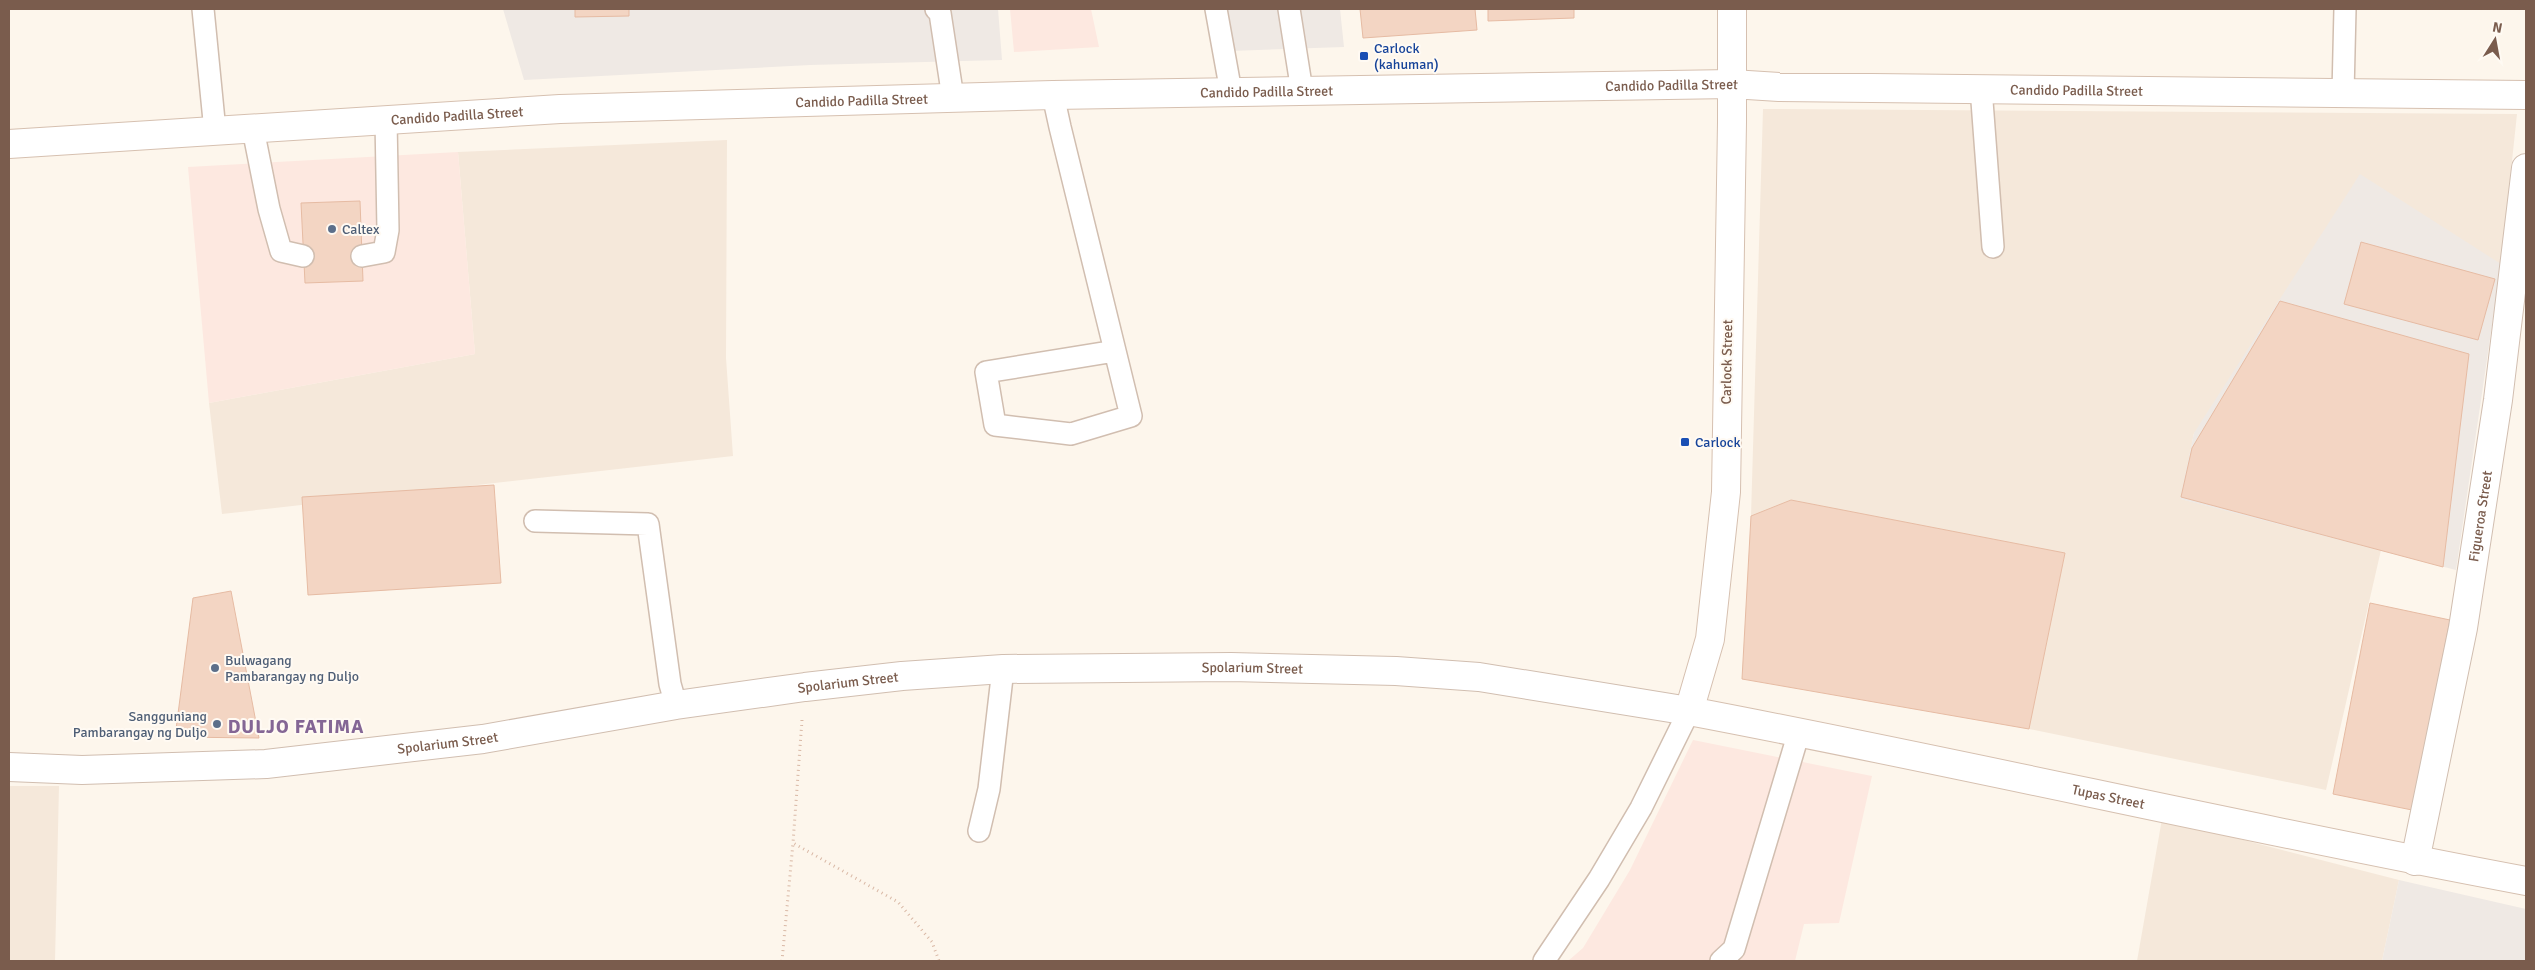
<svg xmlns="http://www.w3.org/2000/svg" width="2535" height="970" font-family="Signika,sans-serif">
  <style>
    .residential { fill: #f5e8da }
    .commercial { fill: #fde8e0 }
    .industrial { fill: #efe9e4 }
    .building { fill: #f3d5c3; stroke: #e6bba3 }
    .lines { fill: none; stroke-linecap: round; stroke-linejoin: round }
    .lane-casing { stroke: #d1beb0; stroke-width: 24 }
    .street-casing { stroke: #d1beb0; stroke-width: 30 }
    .secondary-casing { stroke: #d6c0b0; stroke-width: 30 }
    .path { stroke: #d9b8a5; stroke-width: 3; stroke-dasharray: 1 4; stroke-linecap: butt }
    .lane { stroke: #fff; stroke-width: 21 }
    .street { stroke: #fff; stroke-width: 28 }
    .secondary { stroke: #fff; stroke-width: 28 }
    .transit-dot { fill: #1a4fb4; stroke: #fffaf3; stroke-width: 2 }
    .service-dot { fill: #5c6f8a; stroke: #fffaf3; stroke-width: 2 }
    .labels { text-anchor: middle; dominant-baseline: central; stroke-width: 4; stroke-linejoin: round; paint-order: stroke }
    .transit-label { font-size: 14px; fill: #164399; stroke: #fffaf3; text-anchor: start }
    .street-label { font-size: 14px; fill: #7a5c4d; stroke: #fffaf3 }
    .service-label { font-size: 14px; fill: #4e5e75; stroke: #fffaf3; text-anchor: start }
    .district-label { font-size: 19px; font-weight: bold; letter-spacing: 1px; fill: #846695; stroke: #fffaf3 }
  </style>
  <rect width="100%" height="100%" fill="#fdf6ec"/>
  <path class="residential" d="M1763 109 2517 114 2501 264 2194 433 2181 499 2381 550 2326 790 2029 729 2065 553 1791 500 1751 516Z
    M727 140 726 358 733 456 222 514 209 403 475 354 458 152Z
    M9 786H59L55 961H9Z
    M2162 819 2399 880 2382 961H2137Z"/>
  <path class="commercial" d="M1010 9H1091L1099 47 1014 52Z
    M458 152 475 354 209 403 188 167Z
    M1693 740 1872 776 1839 923 1804 924 1795 961H1568L1583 948 1630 870Z"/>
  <path class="industrial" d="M503 9H998L1002 60 810 65 524 80Z
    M1222 9H1340L1344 47 1230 51Z
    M2360 174 2501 264 2456 570 2180 499 2194 433Z
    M2399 880 2526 909V961H2382Z"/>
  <path class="building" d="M575 9H629V16L575 17Z
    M1360 9H1475L1477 30 1363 38Z
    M1488 9H1574V18L1488 21Z
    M360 201 363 281 305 283 301 203Z
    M2361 242 2495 279 2478 340 2344 304Z
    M2280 301 2469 354 2443 567 2181 497 2192 448Z
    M494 485 501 583 308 595 302 497Z
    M1791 500 2065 553 2029 729 1742 679 1751 516Z
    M231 591 259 738 175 737 193 598Z
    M2370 603 2450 620 2412 810 2333 794Z"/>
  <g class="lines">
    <g class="lane-casing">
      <path id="lane" d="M203 9 215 131
        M936 9 940 13 953 98
        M1216 9 1231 92
        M1289 9 1302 91
        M1981 88 1993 247
        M2343 93 2345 9
        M1053 95 1060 127 1131 416 1071 434 995 425 986 372 1115 351
        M253 129 269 209 281 251 303 256
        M362 256 384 252 388 230 386 120
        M535 521 648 524 670 684 676 705
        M979 831 989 789 1003 669
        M1544 961 1599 879 1641 808 1689 711
        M1721 961 1734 949 1799 732"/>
    </g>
    <g class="street-casing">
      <g id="street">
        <path id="s1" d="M9 767 82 770 266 764 483 739 676 705 805 687 902 676 1003 669 1231 667 1396 671 1479 677 1689 711"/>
        <path id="s2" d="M2415 861 2463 628 2498 400 2526 168"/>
      </g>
    </g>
    <g class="secondary-casing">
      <g id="secondary">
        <path id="s3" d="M1732 9V122L1726 492 1710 639 1689 711C1969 764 2246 829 2526 881"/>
        <path id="s4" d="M9 144 560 109 1053 95 1732 84 1779 87 2526 95"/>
      </g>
    </g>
    <path class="path" d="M802 720 793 843 898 902 932 942 939 961
      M782 961 793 843"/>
    <use href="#lane" class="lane"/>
    <use href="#street" class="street"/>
    <use href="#secondary" class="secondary"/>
  </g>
  <g class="transit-dot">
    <rect x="1359" y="51" width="10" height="10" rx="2.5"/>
    <rect x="1680" y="437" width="10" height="10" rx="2.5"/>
  </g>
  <g class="service-dot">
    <circle cx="332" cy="229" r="5"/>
    <circle cx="215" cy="668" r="5"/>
    <circle cx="217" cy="724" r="5"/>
  </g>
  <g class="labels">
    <g class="transit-label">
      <text x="1374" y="48">Carlock<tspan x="1374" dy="16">(kahuman)</tspan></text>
      <text x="1695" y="442">Carlock</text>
    </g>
    <g class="street-label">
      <text stroke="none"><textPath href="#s4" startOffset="1664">Candido Padilla Street</textPath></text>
      <text stroke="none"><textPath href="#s4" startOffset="2069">Candido Padilla Street</textPath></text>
      <text stroke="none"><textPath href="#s4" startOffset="1259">Candido Padilla Street</textPath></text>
      <text stroke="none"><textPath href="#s4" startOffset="854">Candido Padilla Street</textPath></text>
      <text stroke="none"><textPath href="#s4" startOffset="449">Candido Padilla Street</textPath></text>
      <text transform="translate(1727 362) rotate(-89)">Carlock Street</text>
      <text stroke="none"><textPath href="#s2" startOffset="351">Figueroa Street</textPath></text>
      <text stroke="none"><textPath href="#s1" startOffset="1250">Spolarium Street</textPath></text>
      <text stroke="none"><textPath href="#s1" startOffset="845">Spolarium Street</textPath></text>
      <text stroke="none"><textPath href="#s1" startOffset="440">Spolarium Street</textPath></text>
      <text stroke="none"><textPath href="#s3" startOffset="1134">Tupas Street</textPath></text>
    </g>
    <g class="service-label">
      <text x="342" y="229">Caltex</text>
      <text x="225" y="660">Bulwagang<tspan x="225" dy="16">Pambarangay ng Duljo</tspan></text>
      <text x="207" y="716" text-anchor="end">Sangguniang<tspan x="207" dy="16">Pambarangay ng Duljo</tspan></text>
    </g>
    <g class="district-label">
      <text x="296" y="727">DULJO FATIMA</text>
    </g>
  </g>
  <rect width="2535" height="970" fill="none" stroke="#7a5c4d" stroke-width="20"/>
  <g transform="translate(2495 40) rotate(11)" stroke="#fffaf3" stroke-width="4" paint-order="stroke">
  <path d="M0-4L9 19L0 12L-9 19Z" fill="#7a5c4d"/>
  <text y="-8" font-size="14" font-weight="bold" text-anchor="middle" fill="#7a5c4d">N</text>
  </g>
</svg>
